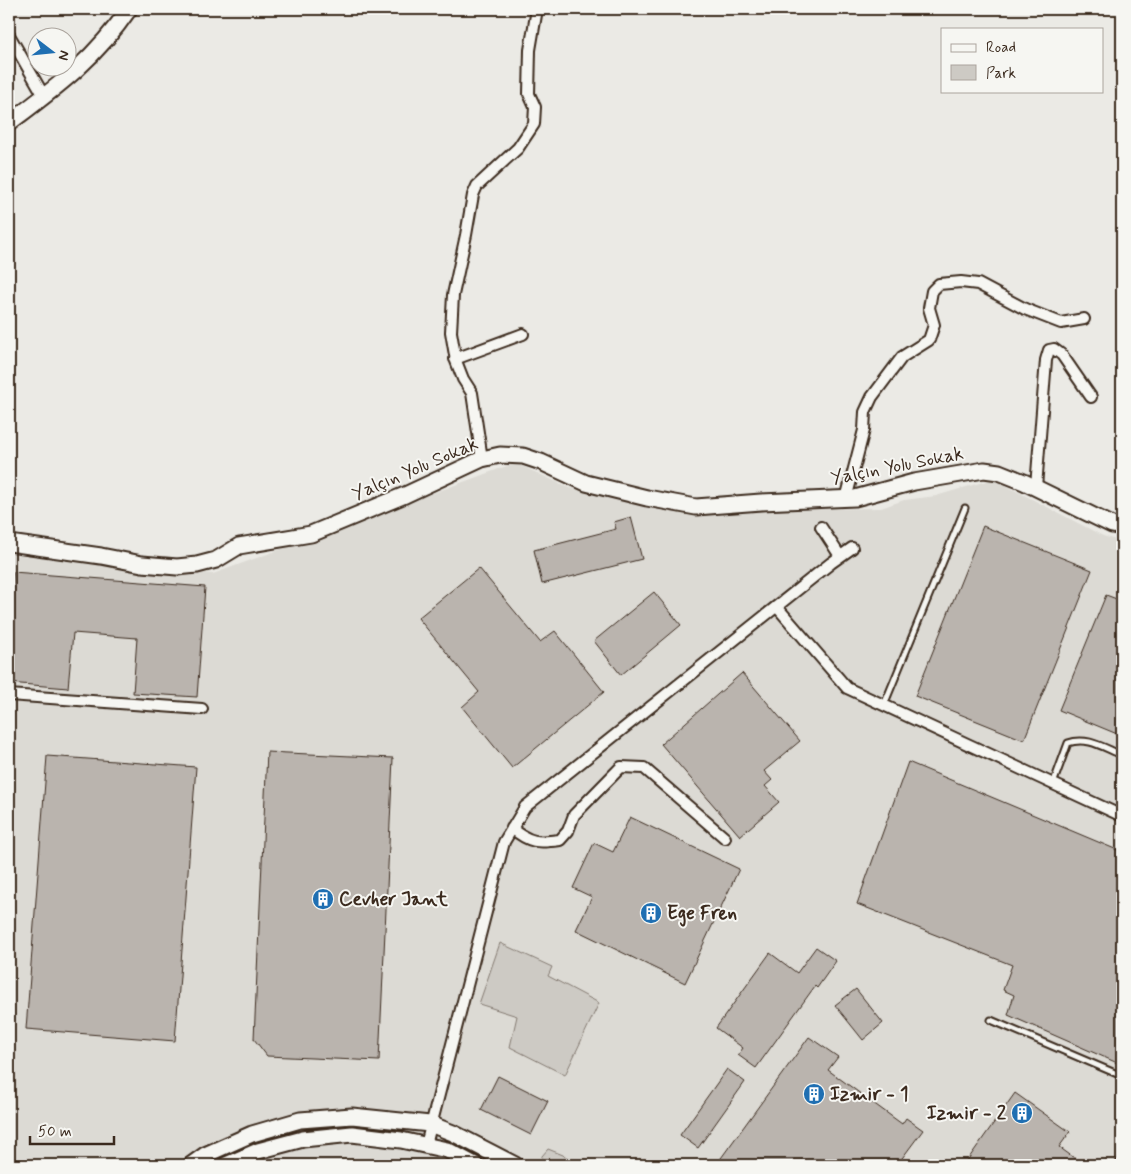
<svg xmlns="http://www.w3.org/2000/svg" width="1131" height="1174" font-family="Mynerve,sans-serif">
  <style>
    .built { fill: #dcdad4 }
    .green { fill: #cdcac4; stroke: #847a71 }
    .building { fill: #bab4ae; stroke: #3b2a1e }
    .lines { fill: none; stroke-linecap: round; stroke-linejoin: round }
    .lane-casing { stroke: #3b2a1e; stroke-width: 9 }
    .street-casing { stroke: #3b2a1e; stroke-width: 14 }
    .secondary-casing { stroke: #3b2a1e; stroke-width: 19 }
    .lane { stroke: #f6f6f2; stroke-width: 5 }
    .street { stroke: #f6f6f2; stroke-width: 10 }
    .secondary { stroke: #f6f6f2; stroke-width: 15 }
    .labels { text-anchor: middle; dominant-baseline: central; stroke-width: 4; stroke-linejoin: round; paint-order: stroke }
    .street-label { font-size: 19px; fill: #3b2a1e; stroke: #f6f6f2 }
    .poi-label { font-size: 19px; font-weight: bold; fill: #3b2a1e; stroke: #f6f6f2; text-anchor: start }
  </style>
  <rect width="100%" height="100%" fill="#ebeae5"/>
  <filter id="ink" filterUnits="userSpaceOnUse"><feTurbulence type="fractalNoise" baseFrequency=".02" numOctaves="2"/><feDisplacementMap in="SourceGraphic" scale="10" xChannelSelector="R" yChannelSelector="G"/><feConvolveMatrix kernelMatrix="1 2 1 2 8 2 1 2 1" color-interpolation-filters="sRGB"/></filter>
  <g filter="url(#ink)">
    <path class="built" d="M515 463 570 488 709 513 801 509 881 508 904 500 936 496 993 479 1103 536 1122 542V1165H9V554L213 574Z"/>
    <path class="green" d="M500 943 552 967 548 976 599 1003 565 1075 510 1047 517 1016 479 1004Z
      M548 1149 563 1155 574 1165H540L542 1156Z"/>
    <path class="building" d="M631 517 642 559 542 584 534 550 616 529 614 522Z
      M983 526 1092 570 1024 740 915 696Z
      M479 568 540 642 555 631 604 692 512 768 462 707 479 692 418 618Z
      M13 572 205 587 197 697 133 693 137 638 73 633 68 688 9 683V622Z
      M654 592 681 625 621 675 594 641Z
      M1106 595 1122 601V736L1059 710Z
      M742 673 800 741 764 771 772 780 765 786 779 802 740 836 661 744Z
      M267 752 393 758 379 1061 267 1056 254 1039Z
      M47 756 196 767 175 1041 26 1029Z
      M908 762 1122 852V1065L1008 1015 1014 995 1003 990 1012 965 857 904Z
      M630 817 739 869 685 983 576 930 592 897 573 888 594 843 613 852Z
      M816 947 836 961 817 988 815 986 756 1068 738 1055 743 1048 716 1028 770 953 797 973Z
      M856 989 883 1023 863 1040 835 1005Z
      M809 1037 838 1057 828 1070 902 1124 906 1118 923 1130 897 1165H716Z
      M727 1069 745 1082 698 1148 680 1135Z
      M498 1076 548 1101 531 1135 481 1110Z
      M1015 1093 1070 1132 1059 1147 1084 1165H964Z"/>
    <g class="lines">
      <g class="lane-casing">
        <path id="lane" d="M884 705 965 508
          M1053 784 1068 743C1088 736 1104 748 1122 755
          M991 1020 1122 1076"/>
      </g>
      <g class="street-casing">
        <path id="street" d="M9 35 44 96
          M455 359 523 334
          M482 459 472 393 463 379 456 361 451 332 453 295 466 235 473 195 477 186 518 148 534 124 535 107 529 94 530 50 537 9
          M1036 487 1046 360 1049 350 1054 349 1062 355 1091 397
          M846 499 864 430 865 412 872 397 902 357 929 340 934 325 929 308 932 291 939 284 961 282 978 284 1025 309 1061 323 1084 319
          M821 527 840 556
          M777 607 847 688 1122 816
          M9 695 202 709
          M512 828C529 843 538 843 560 840L568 831 574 815 621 767 644 768 725 838
          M426 1145 504 842 525 807 831 563 852 548
          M1121 1165 1122 1163"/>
      </g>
      <g class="secondary-casing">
        <path id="secondary" d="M9 123C58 86 94 60 129 9
          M9 543 101 556 142 564 177 567 197 565 216 560 239 546 311 534 405 495 482 459 500 455 523 456 541 462 586 483 647 498 696 507 761 502 855 498 914 482 984 470 999 472 1024 482 1112 525 1122 527
          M191 1165 205 1155 252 1134 300 1120 352 1116 430 1124 453 1133 515 1165
          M226 1165 258 1151 303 1139 352 1134 401 1140 447 1150 475 1165"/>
      </g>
      <use href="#lane" class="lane"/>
      <use href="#street" class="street"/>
      <use href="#secondary" class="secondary"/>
    </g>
  </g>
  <defs>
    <g id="building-disc" transform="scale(1.125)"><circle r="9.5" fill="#1f6fb2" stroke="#f6f6f2"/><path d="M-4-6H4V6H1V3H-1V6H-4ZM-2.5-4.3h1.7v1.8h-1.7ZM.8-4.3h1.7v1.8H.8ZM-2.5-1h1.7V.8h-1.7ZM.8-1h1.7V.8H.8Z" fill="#fff"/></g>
  </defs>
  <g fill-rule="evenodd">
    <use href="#building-disc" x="323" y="899"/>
    <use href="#building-disc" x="651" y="913"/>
    <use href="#building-disc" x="814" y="1094"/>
    <use href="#building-disc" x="1022" y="1113"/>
  </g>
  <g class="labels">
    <g class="street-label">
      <text transform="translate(897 466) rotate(-11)">Yalçın Yolu Sokak</text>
      <text transform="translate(415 469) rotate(-23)">Yalçın Yolu Sokak</text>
    </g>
    <g class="poi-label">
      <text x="339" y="899">Cevher Jant</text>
      <text x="667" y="913">Ege Fren</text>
      <text x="830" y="1094">Izmir - 1</text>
      <text x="1006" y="1113" text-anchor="end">Izmir - 2</text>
    </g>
  </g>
  <rect width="1131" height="1174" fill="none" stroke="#f6f6f2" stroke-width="30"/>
  <rect x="15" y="15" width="1101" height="1144" fill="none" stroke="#3b2a1e" stroke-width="2" filter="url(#ink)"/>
  <rect x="941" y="28" width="162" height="65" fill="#f6f6f2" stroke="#aba49d"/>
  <rect x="951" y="44" width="25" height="8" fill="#f6f6f2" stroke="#aba49d"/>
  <text x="986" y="52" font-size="15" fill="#3b2a1e">Road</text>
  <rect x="951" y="65" width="25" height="15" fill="#cdcac4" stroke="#aba49d"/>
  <text x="986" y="78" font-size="15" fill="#3b2a1e">Park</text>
  <g transform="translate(52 52) rotate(106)"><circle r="24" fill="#f6f6f2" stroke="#aba49d"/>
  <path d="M0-4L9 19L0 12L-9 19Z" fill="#1f6fb2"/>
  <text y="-8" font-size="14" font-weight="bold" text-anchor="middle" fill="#3b2a1e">N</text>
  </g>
  <path d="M30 1136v8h84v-8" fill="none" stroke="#3b2a1e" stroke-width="2.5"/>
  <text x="38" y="1136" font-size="15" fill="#3b2a1e" stroke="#f6f6f2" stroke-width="4" paint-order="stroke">50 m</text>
</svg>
